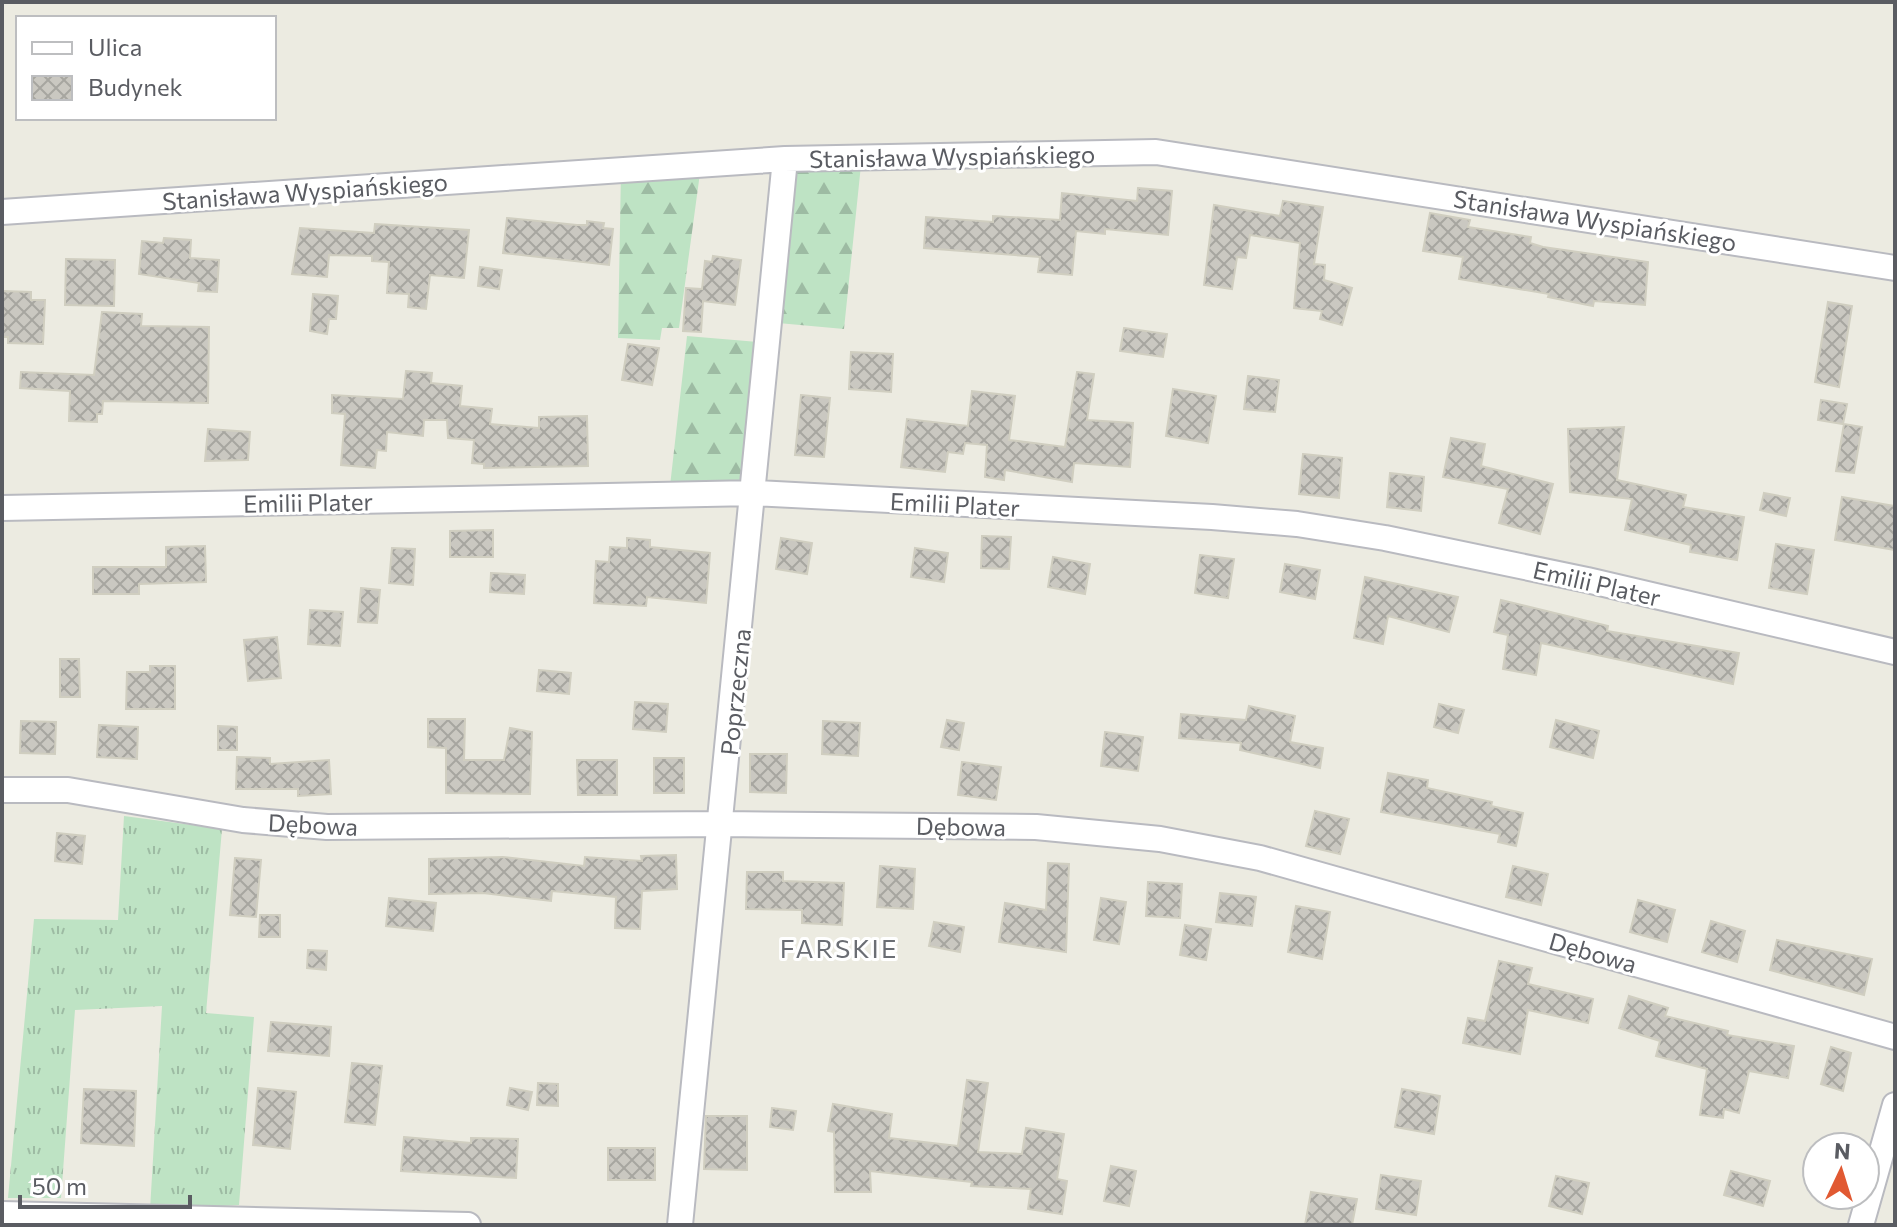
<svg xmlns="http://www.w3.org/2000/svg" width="1897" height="1227" font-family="Commissioner,sans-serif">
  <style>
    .grass { fill: url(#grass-tufts) }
    .forest { fill: url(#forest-firs) }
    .building { fill: url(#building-cross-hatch); stroke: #d0cec0; stroke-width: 2 }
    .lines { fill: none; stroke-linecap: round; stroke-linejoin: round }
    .street-casing { stroke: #b9bac0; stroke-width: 28 }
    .street { stroke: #fff; stroke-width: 24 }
    .labels { text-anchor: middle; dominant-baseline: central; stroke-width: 6; stroke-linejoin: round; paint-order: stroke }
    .street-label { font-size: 24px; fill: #5a5c62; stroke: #fff }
    .neighbourhood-label { font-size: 26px; letter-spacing: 2px; fill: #6b6e74; stroke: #fff }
  </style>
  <defs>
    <pattern id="grass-tufts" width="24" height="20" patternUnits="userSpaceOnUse" patternTransform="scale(2)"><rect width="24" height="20" fill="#bee3c4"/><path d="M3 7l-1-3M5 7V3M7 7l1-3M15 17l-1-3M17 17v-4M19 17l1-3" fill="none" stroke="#9dbba3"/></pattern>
    <pattern id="forest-firs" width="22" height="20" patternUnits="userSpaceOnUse" patternTransform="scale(2)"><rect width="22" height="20" fill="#bee3c4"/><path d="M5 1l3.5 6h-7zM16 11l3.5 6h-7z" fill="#9dbba3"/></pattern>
    <pattern id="building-cross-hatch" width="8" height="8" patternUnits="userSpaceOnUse" patternTransform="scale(2)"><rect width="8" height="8" fill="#cac8c1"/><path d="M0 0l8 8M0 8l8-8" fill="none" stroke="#a7a6a0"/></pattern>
  </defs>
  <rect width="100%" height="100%" fill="#ecebe1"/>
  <path class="grass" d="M124 816 222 829 206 1013 254 1017 239 1205 150 1210 162 1006 75 1010 61 1198H8L34 919 118 920Z"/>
  <path class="forest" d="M792 164 861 165 844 329 778 323Z
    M621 170 700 173 679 328H662L660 340 618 338Z
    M687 336 758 342 744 473 737 484 670 486Z"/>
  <path class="building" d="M1138 188 1172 191 1168 235 1105 229V234L1076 231 1072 275 1038 272 1040 257 924 248 926 217 993 222V216L1060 220 1062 193 1137 201Z
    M1283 201 1323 207 1314 264 1325 265 1324 280 1352 288 1342 325 1320 319 1322 311 1294 308 1300 243 1250 235 1246 258 1237 257 1232 289 1204 285 1214 205 1280 216Z
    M1430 213 1470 220 1468 227 1531 237 1530 243 1543 247 1648 262 1645 305 1594 301 1593 306 1548 297 1549 294 1459 279 1463 257 1423 251Z
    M507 218 577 225H587V221L604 223 603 228 613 229 609 265 503 253Z
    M375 224 469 230 464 278 430 275 426 309 408 307 409 294 387 293 389 262 372 261V256L329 255 327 277 292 274 300 228 374 233Z
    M164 238 191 240 190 258 219 260 217 292 198 291 199 283 139 274 142 241 163 243Z
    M713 256 741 260 735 305 703 301 701 332 683 331 686 288 702 289 705 261 712 262Z
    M66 259 115 260 114 306 65 305Z
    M480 267 502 270 499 289 478 286Z
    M2 291 31 292V300H45L43 344 8 343V337H2Z
    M313 294 338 296 336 319H329L327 334 310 331Z
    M1828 302 1852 306 1839 387 1815 382Z
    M102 312 142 314 141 326 209 327 208 403 103 401 102 414H97V422L69 421 70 391 20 388 21 372 94 375Z
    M1124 328 1167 334 1163 357 1120 351Z
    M628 344 659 348 652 385 622 380Z
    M851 352 893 354 891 392 849 389Z
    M406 371 432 373 431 383 462 386 460 406 492 409 490 424 539 428V417L587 416 588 466 484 468V464L472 463 474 440 448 438 447 420H424L423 436 387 432 386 451 377 450 375 468 341 465 345 414 332 413V395L403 399Z
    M1077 372 1094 374 1087 420 1133 423 1130 467 1074 463 1072 482 1005 470 1004 480 985 477 987 445 965 443 963 454 948 452 945 472 901 467 907 419 968 426 972 391 1015 396 1009 440 1065 447Z
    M1248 376 1279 380 1275 412 1244 409Z
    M1173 389 1216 396 1208 443 1166 436Z
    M801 395 830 398 824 457 795 455Z
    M1821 400 1847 404 1843 424 1818 420Z
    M1844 424 1862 427 1854 473 1836 471Z
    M1624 427 1617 480 1686 495 1683 507 1744 517 1737 560 1690 552 1691 545 1625 530 1632 499 1570 492 1568 429Z
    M208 429 250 432 248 460 205 461Z
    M1451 438 1485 444 1481 466 1553 484 1540 534 1499 523 1508 489 1443 477Z
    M1303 454 1342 458 1339 498 1299 494Z
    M1390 473 1424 477 1421 511 1387 507Z
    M1764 493 1790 498 1786 516 1760 510Z
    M1842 497 1895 506V550L1835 540Z
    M493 530V557H450V531Z
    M982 536 1011 537 1009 569 981 568Z
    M627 538 650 540V547L710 553 706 603 647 597 646 606 594 603 596 561 609 562 610 547 627 548Z
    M781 538 812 543 807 574 776 569Z
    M1776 544 1814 550 1807 594 1769 588Z
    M205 546 206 582 139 584V594H93V567H166V547Z
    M392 548 415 549 413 585 389 583Z
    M915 548 948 553 944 582 911 577Z
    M1200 555 1234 559 1228 598 1195 593Z
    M1053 557 1090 564 1085 594 1048 587Z
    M1285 564 1320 570 1315 599 1280 592Z
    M491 573 525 575 524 594 490 592Z
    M1365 577 1458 597 1449 632 1388 616 1383 644 1354 638Z
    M361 588 380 590 377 623 358 622Z
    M1501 600 1608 626 1607 631 1739 653 1733 684 1541 643 1536 675 1503 669 1508 635 1494 632Z
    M310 610 343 612 340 646 308 644Z
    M277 637 281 678 248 681 244 640Z
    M60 659H79L80 697H60Z
    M150 666H175V709H126L127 672H150Z
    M539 670 571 673 569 694 537 691Z
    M635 702 668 704 666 732 633 729Z
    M1439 704 1464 710 1458 733 1434 727Z
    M1249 706 1295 716 1290 742 1323 748 1320 768 1240 750 1241 743 1179 738 1181 714 1246 720Z
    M428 719H465L464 760H504L510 728 532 732 530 794 446 793V748L428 747Z
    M947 720 964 723 959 750 941 747Z
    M1556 720 1599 731 1593 758 1550 747Z
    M21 721 56 722 55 754 20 753Z
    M823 721 860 723 858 756 822 754Z
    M99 725 138 727 137 759 97 757Z
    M218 726 237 727V750H218Z
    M1105 732 1143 737 1138 771 1101 766Z
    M750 754H787L786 793 750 792Z
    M237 757 270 758V764L329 760 331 794 298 796V789H236Z
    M654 758H684V793H654Z
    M577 760H617V795H578Z
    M962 762 1001 767 996 800 958 795Z
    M1388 773 1428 780 1427 788 1492 802 1491 806 1523 813 1516 846 1498 842 1500 834 1381 812Z
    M1315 811 1349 819 1340 854 1306 846Z
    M57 833 85 836 82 864 55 861Z
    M676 855 677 889 642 891 640 929 615 928 616 897 552 891 551 901 483 893 429 894V859L503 857 584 866 585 857 642 861 641 856Z
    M235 858 261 860 256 917 230 915Z
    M1048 863 1069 864 1066 952 999 942 1005 903 1046 910Z
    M880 866 915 869 913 909 877 907Z
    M1513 866 1548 874 1541 905 1506 897Z
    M747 872H783V881L844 883 842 925 802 923V910L746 909Z
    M1148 882 1182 884 1180 918 1146 916Z
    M1220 893 1256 897 1252 926 1216 922Z
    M389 898 436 903 433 931 386 926Z
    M1101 898 1126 902 1119 944 1094 940Z
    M1638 900 1675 910 1667 942 1630 932Z
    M1296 906 1330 912 1322 959 1288 952Z
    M260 915H280V937H259Z
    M1711 921 1745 931 1737 962 1702 952Z
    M934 922 964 927 960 952 929 946Z
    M1185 925 1211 929 1206 960 1180 955Z
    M1777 940 1872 959 1864 995 1770 970Z
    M308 950 327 951 326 970 307 968Z
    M1499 961 1532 968 1528 984 1593 999 1588 1023 1528 1010 1520 1054 1463 1043 1468 1018 1485 1021Z
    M1629 996 1668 1008 1665 1016 1728 1031 1727 1035 1794 1046 1788 1078 1749 1071 1739 1113 1724 1109 1723 1118 1700 1115 1707 1069 1656 1056 1660 1041 1619 1028Z
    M271 1022 331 1027 329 1056 268 1051Z
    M1831 1047 1851 1053 1843 1091 1821 1084Z
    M352 1063 382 1066 375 1125 345 1122Z
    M967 1080 988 1083 978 1152 1022 1154 1026 1128 1064 1134 1057 1179 1067 1181 1062 1214 1028 1209 1031 1189 971 1186 972 1182 870 1171 871 1192H835L834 1132 828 1131 833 1104 892 1114 889 1138 958 1146Z
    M538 1083 558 1084V1106L537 1105Z
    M258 1088 296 1092 290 1149 253 1145Z
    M510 1088 532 1092 528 1110 507 1105Z
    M84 1089 136 1091 134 1146 81 1143Z
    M1402 1089 1440 1096 1434 1134 1395 1127Z
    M772 1108 796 1111 793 1130 770 1127Z
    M706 1116H747V1170L704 1169Z
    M404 1137 471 1143V1138L518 1139 516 1178 401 1171Z
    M608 1148H655V1180H608Z
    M1111 1166 1136 1171 1129 1206 1104 1201Z
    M1731 1171 1770 1181 1763 1206 1724 1195Z
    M1381 1175 1421 1181 1416 1215 1376 1209Z
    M1556 1176 1589 1183 1582 1214 1549 1206Z
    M1311 1192 1357 1199 1352 1225H1305Z"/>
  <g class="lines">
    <g class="street-casing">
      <path id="street" d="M2 212 785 159 1156 152 1895 268
        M2 508 755 493 1212 517 1297 524 1385 538 1587 580 1895 652
        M2 790H68L243 820 327 827 722 824 1036 827 1160 839 1260 858 1895 1037
        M2 1214 468 1225
        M680 1225 785 159
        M1861 1225 1895 1105"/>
    </g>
    <use href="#street" class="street"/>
  </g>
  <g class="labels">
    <g class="street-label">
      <text transform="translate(952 156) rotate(-1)">Stanisława Wyspiańskiego</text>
      <text transform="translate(305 191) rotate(-4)">Stanisława Wyspiańskiego</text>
      <text transform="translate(1595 220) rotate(9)">Stanisława Wyspiańskiego</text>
      <text transform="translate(308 502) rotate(-1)">Emilii Plater</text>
      <text transform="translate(955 504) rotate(3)">Emilii Plater</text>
      <text transform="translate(1597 583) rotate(13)">Emilii Plater</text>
      <text transform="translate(735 692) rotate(-84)">Poprzeczna</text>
      <text transform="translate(313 824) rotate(3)">Dębowa</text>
      <text transform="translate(961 826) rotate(1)">Dębowa</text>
      <text transform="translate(1593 952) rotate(16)">Dębowa</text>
    </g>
    <g class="neighbourhood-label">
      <text x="839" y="947">FARSKIE</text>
    </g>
  </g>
  <rect width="1897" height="1227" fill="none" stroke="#5a5c62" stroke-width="8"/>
  <rect x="16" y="16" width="260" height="104" fill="#ffffff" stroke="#bdbec0" stroke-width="2"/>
  <rect x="32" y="42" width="40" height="12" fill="#ffffff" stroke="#bdbec0" stroke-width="2"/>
  <text x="88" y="56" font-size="24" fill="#5a5c62">Ulica</text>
  <rect x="32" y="76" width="40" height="24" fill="url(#building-cross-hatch)" stroke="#bdbec0" stroke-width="2"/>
  <text x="88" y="96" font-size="24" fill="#5a5c62">Budynek</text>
  <g transform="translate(1841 1171) rotate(4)"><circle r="38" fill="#ffffff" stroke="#bdbec0" stroke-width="2"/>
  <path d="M0-6L14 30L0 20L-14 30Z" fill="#e15932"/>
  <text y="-12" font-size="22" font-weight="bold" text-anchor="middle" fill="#5a5c62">N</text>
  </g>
  <path d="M20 1195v12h170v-12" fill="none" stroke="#5a5c62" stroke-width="4"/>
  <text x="32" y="1195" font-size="24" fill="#5a5c62" stroke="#ffffff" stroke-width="6" paint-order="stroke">50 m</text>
</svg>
